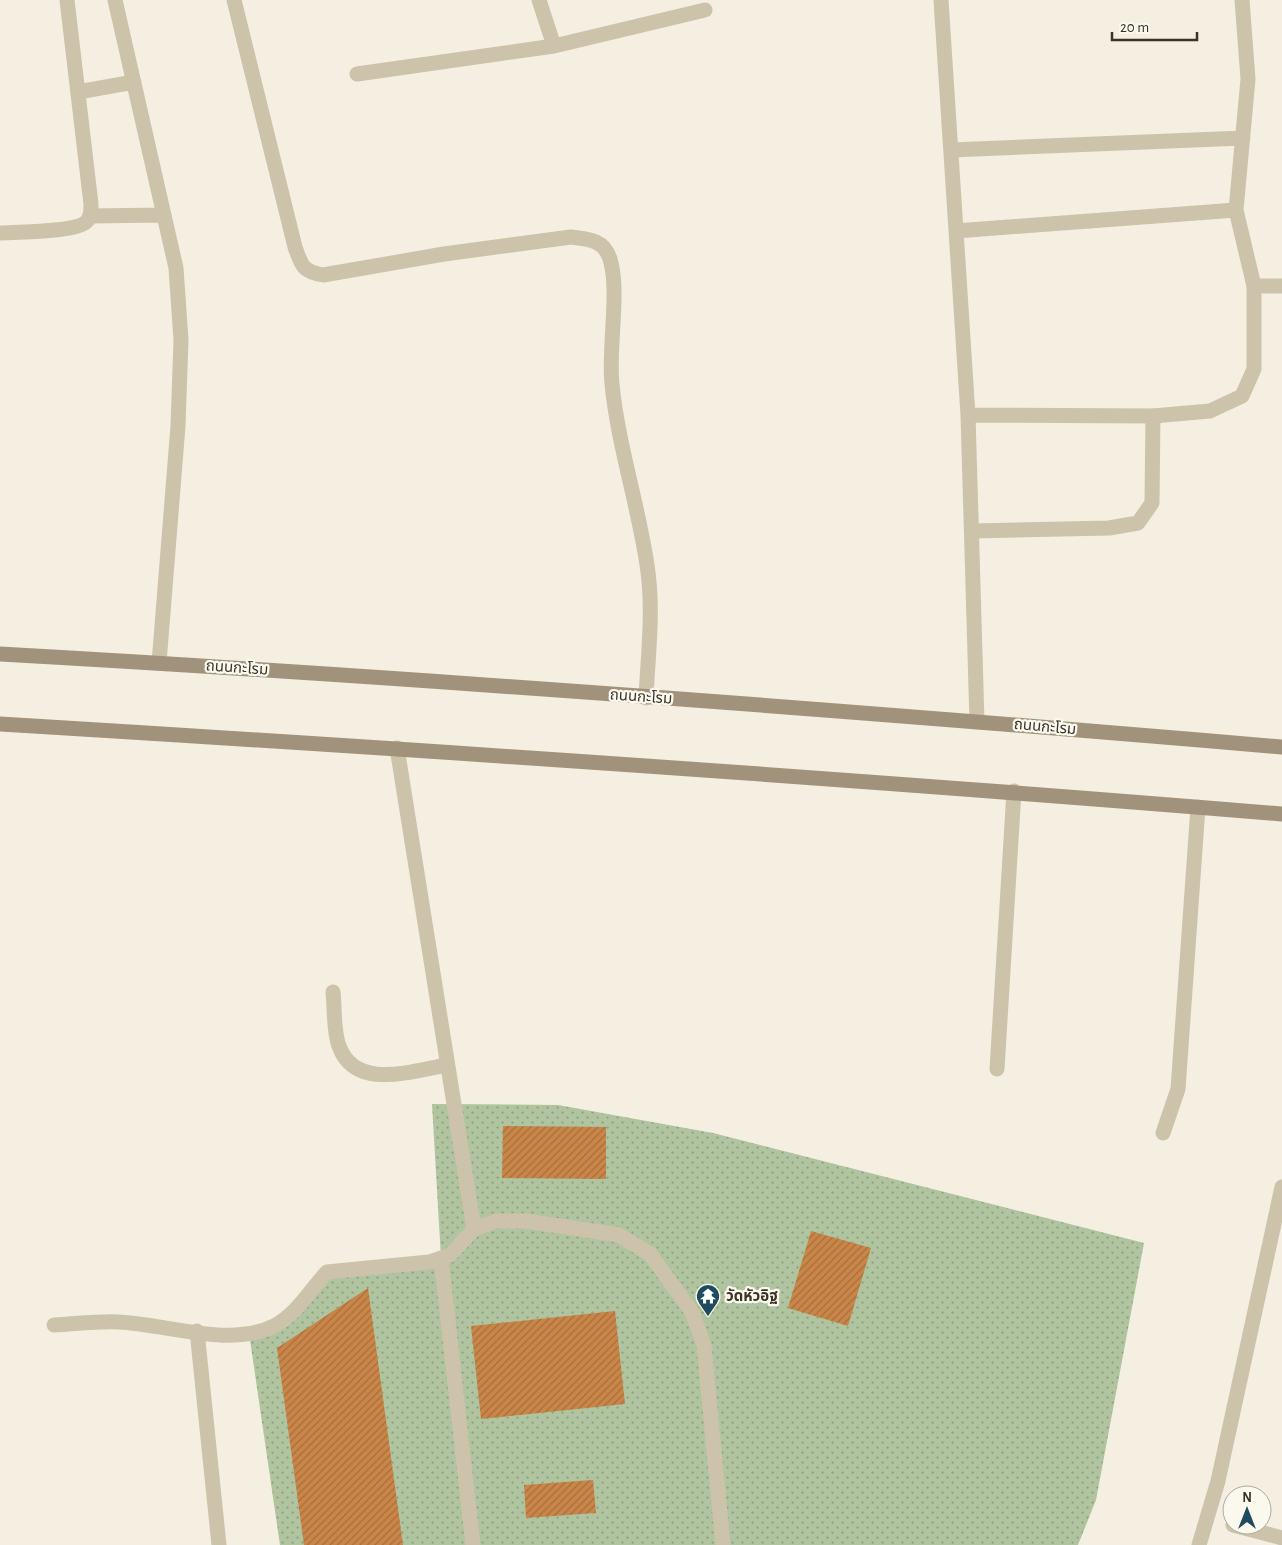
<svg xmlns="http://www.w3.org/2000/svg" width="1282" height="1545" font-family="'Alegreya Sans','Noto Sans Thai',sans-serif">
  <style>
    .grass { fill: url(#grass-dots) }
    .building { fill: url(#building-hatch) }
    .lines { fill: none; stroke-linecap: round; stroke-linejoin: round }
    .lane { stroke: #cdc3ab; stroke-width: 15 }
    .street { stroke: #cdc3ab; stroke-width: 15 }
    .secondary { stroke: #a1927c; stroke-width: 15 }
    .labels { text-anchor: middle; dominant-baseline: central; stroke-width: 4.5; stroke-linejoin: round; paint-order: stroke }
    .street-label { font-size: 15px; fill: #3a332a; stroke: #fbf8ed }
    .poi-label { font-size: 15px; font-weight: bold; fill: #3a332a; stroke: #fbf8ed; text-anchor: start }
  </style>
  <defs>
    <pattern id="grass-dots" width="8" height="8" patternUnits="userSpaceOnUse" patternTransform="scale(1.25)"><rect width="8" height="8" fill="#afc49f"/><path d="M2 2h.1M6 6h.1" fill="none" stroke="#8fa082" stroke-width="1.8" stroke-linecap="round"/></pattern>
    <pattern id="building-hatch" width="6" height="6" patternUnits="userSpaceOnUse" patternTransform="scale(1.25)"><rect width="6" height="6" fill="#ca8648"/><path d="M-1 1l2-2M0 6l6-6M5 7l2-2" fill="none" stroke="#a56e3c"/></pattern>
  </defs>
  <rect width="100%" height="100%" fill="#f4efe0"/>
  <path class="grass" d="M432 1104 558 1105 713 1133 1144 1243 1096 1500 1078 1545H280L249 1333 274 1326 341 1270 441 1258Z"/>
  <path class="building" d="M503 1126 606 1127V1179L502 1178Z
    M811 1231 871 1248 848 1326 788 1308Z
    M368 1288 403 1545H304L277 1348Z
    M615 1311 625 1404 481 1419 471 1326Z
    M593 1480 596 1513 526 1518 524 1485Z"/>
  <g class="lines">
    <path class="lane" d="M1254 286H1282
      M972 531 1109 528 1138 523 1152 503 1153 416
      M333 992C335 1009 333 1030 339 1046 355 1091 412 1071 447 1065
      M997 1069 1014 791
      M1163 1133 1178 1089 1198 807
      M1233 1525 1282 1538
      M1199 1545 1218 1481 1282 1187"/>
    <path class="street" d="M115 0 176 268 181 340 178 426 159 663
      M234 0 295 247C302 266 302 271 323 275L444 254 571 237C589 239 604 240 610 259 620 291 608 348 612 384 618 445 638 504 647 565 654 609 648 654 646 698
      M539 0 554 46 705 10
      M941 0 968 415 977 722
      M357 74 554 46
      M78 92 134 82
      M951 150 1243 138
      M91 216 164 215
      M956 231 1236 210
      M0 233C16 232 76 232 86 222 91 218 91 211 91 204L67 0
      M968 415 1153 416 1210 411 1242 396 1254 369V286L1236 210 1248 79 1242 0
      M397 748 474 1229
      M441 1258 473 1545
      M54 1325C75 1324 97 1321 119 1322 166 1324 229 1348 274 1326 296 1315 311 1289 327 1272L429 1262 450 1255 474 1229 496 1221H526L619 1235 650 1254 692 1312 704 1345 723 1545
      M197 1331 219 1545"/>
    <path class="secondary" d="M0 654C428 678 855 711 1282 747
      M0 724C428 750 855 779 1282 814"/>
  </g>
  <defs>
    <g id="temple-pin" transform="scale(1.25)"><path d="M0 17L-7.5 6A9.5 9.5 0 1 1 7.5 6Z" fill="#1e4b5e" stroke="#fbf8ed"/><path d="M0-6L5-2H3V0L6.5 2.5H4V6H1.5V3h-3V6H-4V2.5H-6.5L-3 0V-2H-5Z" fill="#fff"/></g>
  </defs>
  <g fill-rule="evenodd">
    <use href="#temple-pin" x="708" y="1296"/>
  </g>
  <g class="labels">
    <g class="street-label">
      <text transform="translate(237 668) rotate(4)">ถนนกะโรม</text>
      <text transform="translate(641 697) rotate(4)">ถนนกะโรม</text>
      <text transform="translate(1045 727) rotate(5)">ถนนกะโรม</text>
    </g>
    <g class="poi-label">
      <text x="726" y="1296">วัดหัวอิฐ</text>
    </g>
  </g>
  <g transform="translate(1247 1510)"><circle r="24" fill="#fbf8ed" stroke="#aea99f"/>
  <path d="M0-4L9 19L0 12L-9 19Z" fill="#1e4b5e"/>
  <text y="-8" font-size="14" font-weight="bold" text-anchor="middle" fill="#3a332a">N</text>
  </g>
  <path d="M1112 32v8h85v-8" fill="none" stroke="#3a332a" stroke-width="2.5"/>
  <text x="1120" y="32" font-size="15" fill="#3a332a" stroke="#fbf8ed" stroke-width="4" paint-order="stroke">20 m</text>
</svg>
